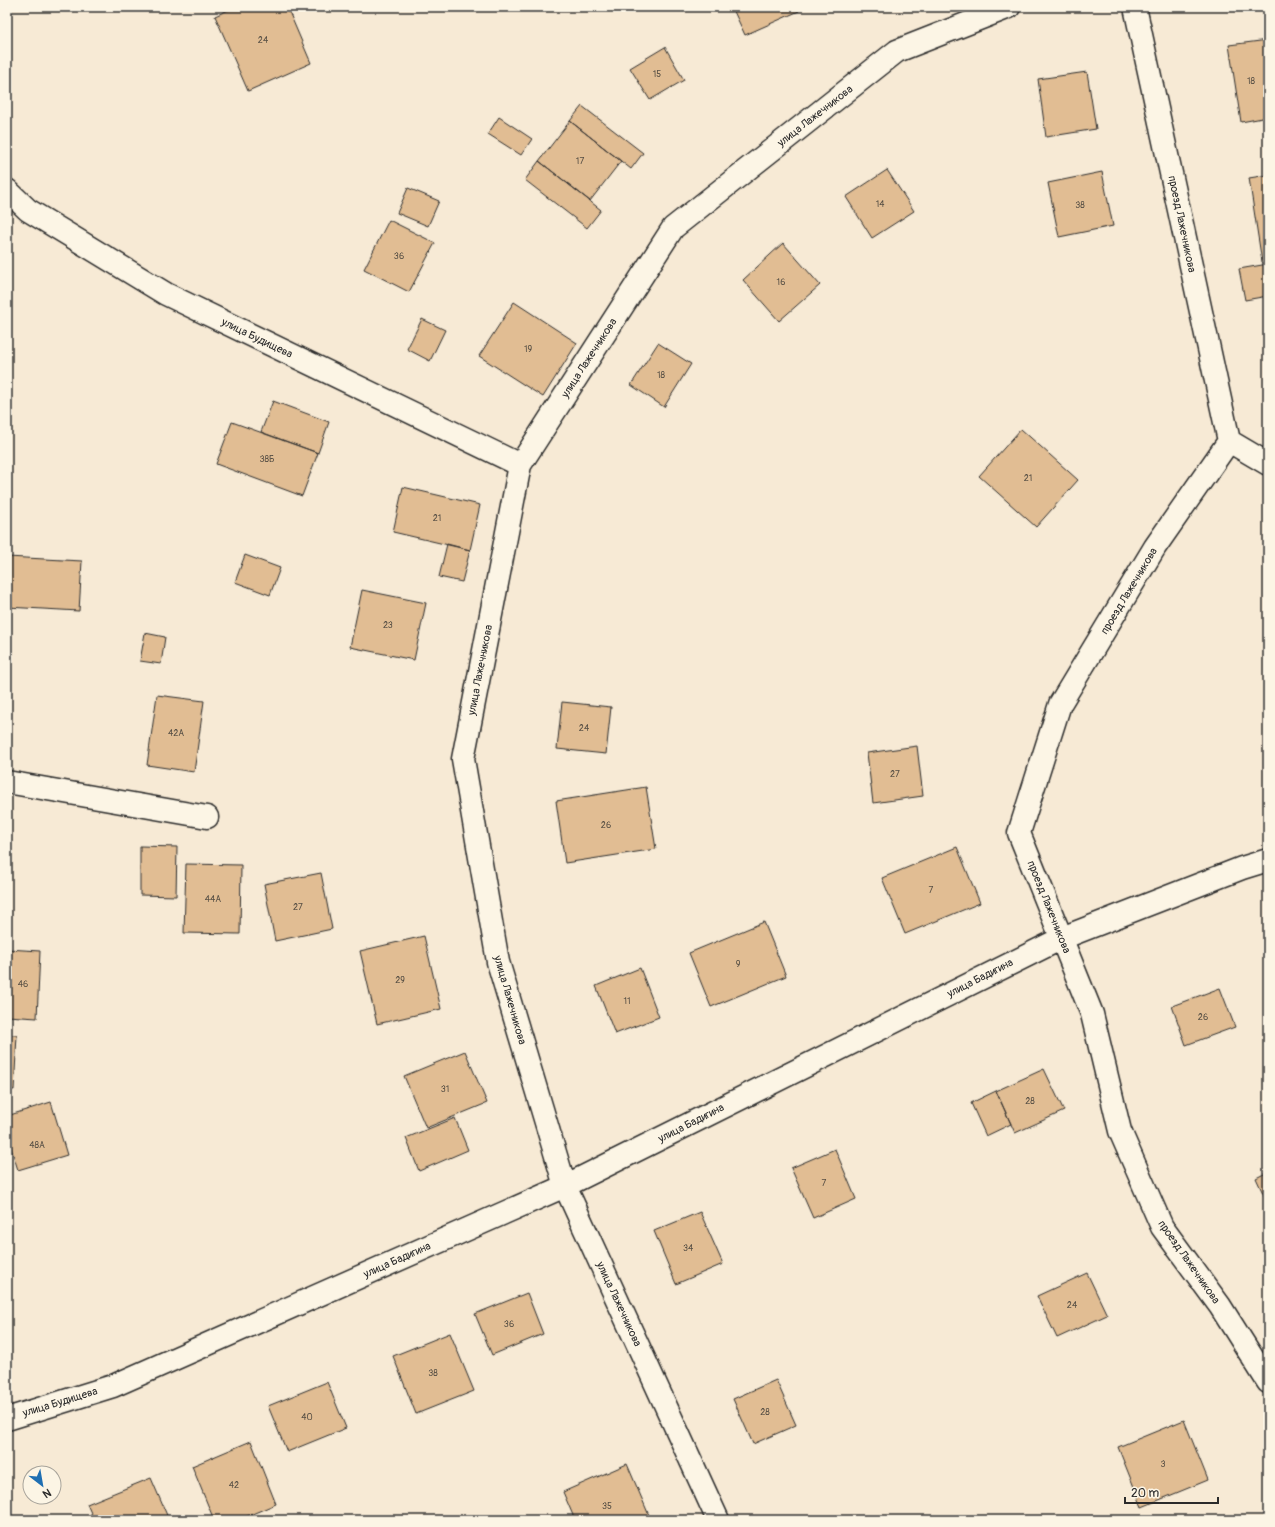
<svg xmlns="http://www.w3.org/2000/svg" width="1275" height="1527" font-family="Pangolin,sans-serif">
  <style>
    .building { fill: #e1bd93; stroke: #2b2b2b }
    .lines { fill: none; stroke-linecap: round; stroke-linejoin: round }
    .street-casing { stroke: #2b2b2b; stroke-width: 25 }
    .street { stroke: #fcf5e5; stroke-width: 22 }
    .labels { text-anchor: middle; dominant-baseline: central; stroke-width: 3; stroke-linejoin: round; paint-order: stroke }
    .number-label { font-size: 9px; fill: #585045 }
    .street-label { font-size: 11px; fill: #2b2b2b; stroke: #fcf5e5 }
  </style>
  <rect width="100%" height="100%" fill="#f7ead5"/>
  <filter id="ink" filterUnits="userSpaceOnUse"><feTurbulence type="fractalNoise" baseFrequency=".025" numOctaves="2"/><feDisplacementMap in="SourceGraphic" scale="8" xChannelSelector="R" yChannelSelector="G"/><feConvolveMatrix kernelMatrix="1 2 1 2 8 2 1 2 1" color-interpolation-filters="sRGB"/></filter>
  <g filter="url(#ink)">
    <path class="building" d="M235 7H287L311 63 248 91 215 16Z
      M732 7H797L799 11 745 35Z
      M1268 40V117L1241 122 1229 45Z
      M665 47 684 80 650 100 630 68Z
      M1087 72 1096 129 1046 137 1038 79Z
      M582 106 643 153 631 169 570 121Z
      M499 117 532 139 521 155 488 134Z
      M570 121 621 161 590 201 539 161Z
      M539 161 601 210 587 228 525 180Z
      M887 170 914 211 872 238 846 197Z
      M1102 172 1113 226 1059 237 1048 183Z
      M1268 175V261L1262 262 1249 178Z
      M408 188 439 201 428 226 397 213Z
      M389 220 435 243 409 292 364 269Z
      M783 243 820 285 779 321 743 280Z
      M1268 264V296L1245 300 1239 269Z
      M514 302 577 343 543 397 479 356Z
      M422 319 445 330 430 361 407 349Z
      M658 343 691 364 664 407 631 385Z
      M273 401 329 422 318 453 261 432Z
      M232 422 318 453 302 496 216 464Z
      M1021 429 1078 480 1036 527 979 476Z
      M403 487 480 505 470 550 393 532Z
      M447 544 470 550 462 582 439 577Z
      M245 555 280 568 270 595 235 582Z
      M7 557 82 561 79 611 7 607Z
      M362 590 426 603 414 660 350 647Z
      M145 633 165 637 161 664 140 661Z
      M157 695 204 701 194 772 147 765Z
      M562 702 611 707 606 754 557 749Z
      M917 746 923 796 873 803 867 753Z
      M646 787 656 849 565 863 556 801Z
      M140 846 177 847 176 896 140 895Z
      M957 847 980 903 905 934 882 878Z
      M186 864 241 865 240 934 184 933Z
      M321 873 332 929 275 941 264 884Z
      M764 922 786 976 711 1007 689 953Z
      M424 936 441 1009 377 1024 360 951Z
      M7 949 40 951 37 1018 7 1016Z
      M640 968 659 1017 615 1034 596 986Z
      M1220 988 1235 1027 1186 1045 1172 1006Z
      M7 1035H17L14 1090 7 1089Z
      M465 1051 487 1103 426 1128 404 1076Z
      M1044 1069 1064 1111 1015 1133 996 1091Z
      M996 1091 1011 1124 986 1136 971 1103Z
      M51 1102 67 1155 18 1170 7 1135V1116Z
      M455 1118 468 1150 419 1171 406 1138Z
      M835 1149 856 1199 813 1218 791 1168Z
      M1268 1172V1204L1256 1178Z
      M700 1212 723 1264 676 1284 654 1231Z
      M1087 1273 1107 1315 1057 1338 1037 1296Z
      M527 1293 543 1334 492 1355 475 1314Z
      M450 1333 474 1391 416 1414 393 1356Z
      M776 1380 796 1425 753 1444 733 1399Z
      M327 1382 346 1428 287 1452 268 1406Z
      M1184 1420 1208 1480 1142 1507 1118 1447Z
      M251 1441 276 1504 238 1520H214L192 1466Z
      M627 1464 651 1520H575L563 1492Z
      M151 1478 169 1520H94L87 1504Z"/>
    <g class="lines">
      <g class="street-casing">
        <path id="street" d="M1135 7 1229 441 1155 547 1060 704 1019 833 1092 1014 1120 1131 1162 1227 1220 1306 1268 1382
          M7 190 28 210 166 294 520 465
          M1229 441 1268 464
          M7 782 207 817
          M7 1419 113 1386 565 1186 1062 938 1242 868 1268 860
          M718 1520 565 1186 498 962 463 759 520 465 673 228 897 51 1009 7"/>
      </g>
      <use href="#street" class="street"/>
    </g>
  </g>
  <g class="labels">
    <g class="number-label">
      <text x="263" y="40">24</text>
      <text x="657" y="74">15</text>
      <text x="1251" y="81">18</text>
      <text x="580" y="161">17</text>
      <text x="880" y="204">14</text>
      <text x="1080" y="205">38</text>
      <text x="399" y="256">36</text>
      <text x="781" y="282">16</text>
      <text x="528" y="349">19</text>
      <text x="661" y="375">18</text>
      <text x="267" y="459">38Б</text>
      <text x="1028" y="478">21</text>
      <text x="437" y="518">21</text>
      <text x="388" y="625">23</text>
      <text x="584" y="728">24</text>
      <text x="176" y="733">42А</text>
      <text x="895" y="774">27</text>
      <text x="606" y="825">26</text>
      <text x="931" y="890">7</text>
      <text x="213" y="899">44А</text>
      <text x="298" y="907">27</text>
      <text x="738" y="964">9</text>
      <text x="400" y="980">29</text>
      <text x="23" y="984">46</text>
      <text x="627" y="1001">11</text>
      <text x="1203" y="1017">26</text>
      <text x="445" y="1089">31</text>
      <text x="1030" y="1101">28</text>
      <text x="37" y="1145">48А</text>
      <text x="824" y="1183">7</text>
      <text x="688" y="1248">34</text>
      <text x="1072" y="1305">24</text>
      <text x="509" y="1324">36</text>
      <text x="433" y="1373">38</text>
      <text x="765" y="1412">28</text>
      <text x="307" y="1417">40</text>
      <text x="1163" y="1464">3</text>
      <text x="234" y="1485">42</text>
      <text x="607" y="1506">35</text>
    </g>
    <g class="street-label">
      <text transform="translate(815 116) rotate(-38)">улица Лажечникова</text>
      <text transform="translate(1182 224) rotate(78)">проезд Лажечникова</text>
      <text transform="translate(257 338) rotate(26)">улица Будищева</text>
      <text transform="translate(589 358) rotate(-57)">улица Лажечникова</text>
      <text transform="translate(1129 591) rotate(-59)">проезд Лажечникова</text>
      <text transform="translate(480 670) rotate(-79)">улица Лажечникова</text>
      <text transform="translate(1049 907) rotate(68)">проезд Лажечникова</text>
      <text transform="translate(980 978) rotate(-27)">улица Бадигина</text>
      <text transform="translate(510 1000) rotate(74)">улица Лажечникова</text>
      <text transform="translate(691 1123) rotate(-27)">улица Бадигина</text>
      <text transform="translate(397 1260) rotate(-24)">улица Бадигина</text>
      <text transform="translate(1189 1262) rotate(55)">проезд Лажечникова</text>
      <text transform="translate(619 1304) rotate(65)">улица Лажечникова</text>
      <text transform="translate(60 1402) rotate(-17)">улица Будищева</text>
    </g>
  </g>
  <rect width="1275" height="1527" fill="none" stroke="#fcf5e5" stroke-width="24"/>
  <rect x="12" y="12" width="1251" height="1503" fill="none" stroke="#2b2b2b" stroke-width="1.5" filter="url(#ink)"/>
  <g transform="translate(42 1485) rotate(149)"><circle r="19" fill="#fcf5e5" stroke="#a8a49b"/>
  <path d="M0-3L7 15L0 10L-7 15Z" fill="#1f6fb2"/>
  <text y="-6" font-size="11" font-weight="bold" text-anchor="middle" fill="#2b2b2b">N</text>
  </g>
  <path d="M1125 1497v6h93v-6" fill="none" stroke="#2b2b2b" stroke-width="2"/>
  <text x="1131" y="1497" font-size="12" fill="#2b2b2b" stroke="#fcf5e5" stroke-width="3" paint-order="stroke">20 m</text>
</svg>
